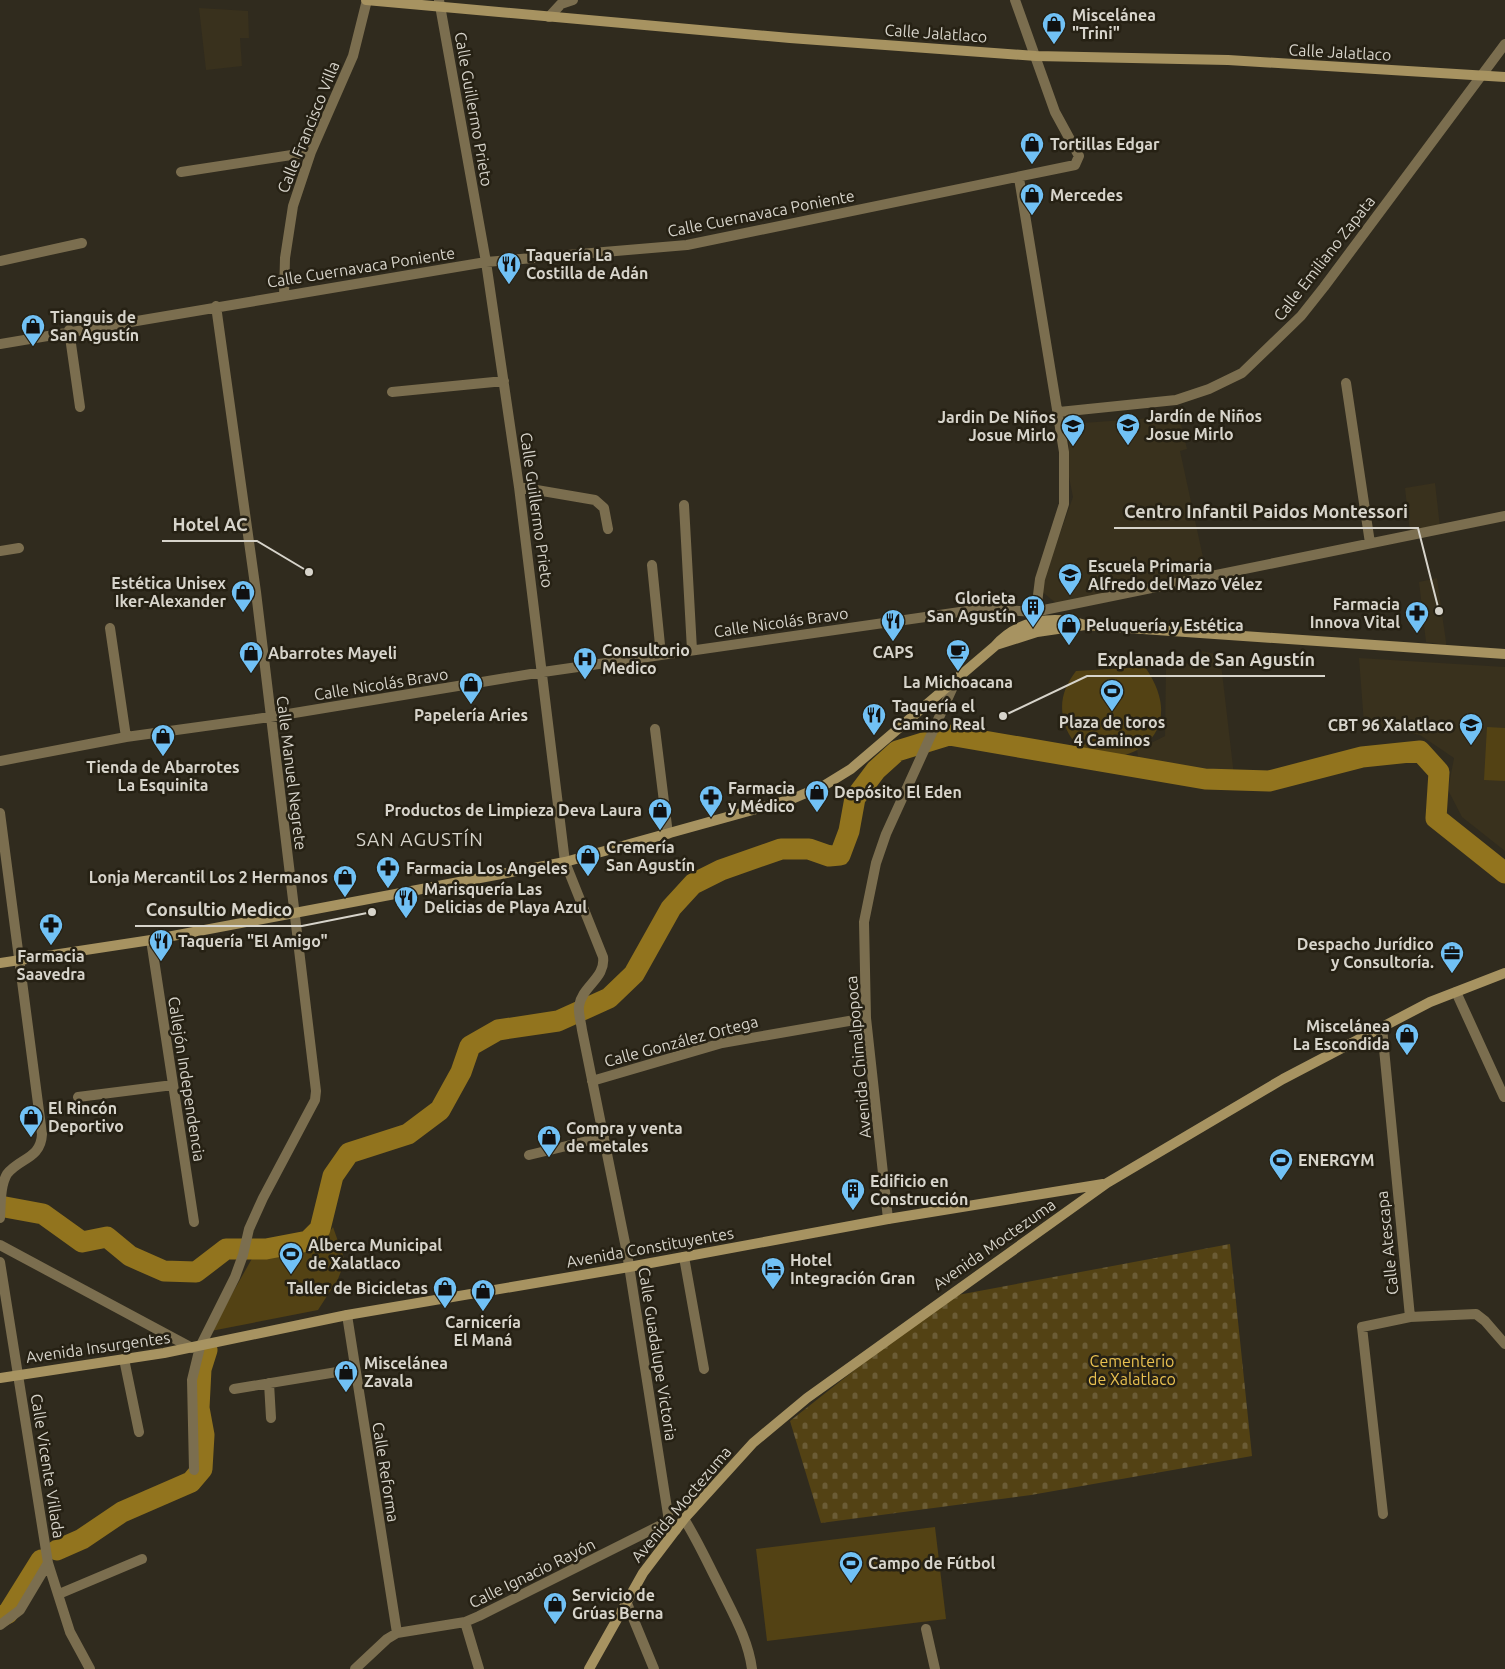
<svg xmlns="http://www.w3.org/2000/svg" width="1505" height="1669" font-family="Ubuntu,sans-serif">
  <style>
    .built { fill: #39311d }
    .grass { fill: #534214 }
    .cemetery { fill: url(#cemetery-stones) }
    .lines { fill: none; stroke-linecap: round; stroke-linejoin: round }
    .river { stroke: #92741e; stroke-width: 21 }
    .minor { stroke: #7b6e4f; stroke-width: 10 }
    .secondary { stroke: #a79361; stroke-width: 10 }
    .labels { text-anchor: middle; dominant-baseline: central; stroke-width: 5; stroke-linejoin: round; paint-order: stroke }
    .poi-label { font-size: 16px; font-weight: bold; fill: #d7d4cb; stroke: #262114; text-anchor: start }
    .street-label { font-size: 16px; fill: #d7d4cb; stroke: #262114 }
    .park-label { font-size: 16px; fill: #e9c050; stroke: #262114 }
    .quarter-label { font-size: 19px; letter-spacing: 1px; fill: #d7d4cb; stroke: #262114 }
    .leader { fill: none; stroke: #d7d4cb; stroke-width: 2 }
    .callout-dot { fill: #d7d4cb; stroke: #262114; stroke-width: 2 }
    .callout-label { font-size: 18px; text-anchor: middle; font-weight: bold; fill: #d7d4cb; stroke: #262114; stroke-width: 5; stroke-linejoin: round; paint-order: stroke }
  </style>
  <defs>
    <pattern id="cemetery-stones" width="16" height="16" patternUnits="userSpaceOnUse" patternTransform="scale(1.25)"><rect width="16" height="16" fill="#534214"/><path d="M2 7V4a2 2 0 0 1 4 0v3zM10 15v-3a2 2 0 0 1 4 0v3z" fill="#6b5c35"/></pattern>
  </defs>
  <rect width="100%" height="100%" fill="#302b1e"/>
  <path class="built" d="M199 8 248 11 249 38H240L242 66 206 70Z
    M1179 416 1187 449 1180 451 1206 571 1057 604 1040 590 1073 497 1069 477V424Z
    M1435 483 1440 527 1410 533 1405 488Z
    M1437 578 1446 642V645L1426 642 1419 582Z
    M1202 651 1220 655 1235 784 1141 776 1137 750 1165 736 1166 665 1203 662Z
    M1359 658 1505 667V851L1462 817 1448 790 1454 758 1420 735 1364 724Z"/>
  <path class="grass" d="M1145 667C1205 753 1080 790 1064 721 1059 702 1064 687 1076 671Z
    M1487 727 1505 728V781L1484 780Z
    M333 1227 345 1261 338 1279 318 1310 211 1331 254 1255C289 1253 312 1260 333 1227Z
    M935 1527 946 1619 767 1641 756 1549Z"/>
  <path class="cemetery" d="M1230 1244 1252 1456 1031 1495 821 1523 790 1421 947 1297Z"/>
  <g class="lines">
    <path class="river" d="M0 1206 43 1214 82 1242 107 1237 130 1256 164 1271 196 1272 226 1249H266L308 1241 320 1229 333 1176 349 1153 408 1134 440 1110 461 1072 470 1046 498 1030 558 1021 609 998 634 974 671 908 693 884 721 870 781 849H809L829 856 840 855 849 831 855 798 876 770 897 751 949 735 1205 779 1269 781 1362 757 1420 751 1439 772 1436 818 1505 873
      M57 1550 82 1539 122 1512 191 1482 202 1469 204 1435 199 1408 201 1369 207 1350
      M0 1617 8 1613 41 1560"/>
    <path class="minor" d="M439 0 486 262 519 487 565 862 603 957C606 978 582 986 579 1006 578 1013 581 1022 582 1030L627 1253 669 1521 676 1530
      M549 17 561 4 573 0
      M181 172 311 152
      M1019 178 1064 452V504L1040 579 1035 619
      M0 261 82 243
      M284 296 285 258 293 206 311 152 353 56 367 0
      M69 330 80 407
      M0 344 486 262 687 245 1075 165 1079 156 1055 112 1015 0
      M1346 383 1370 543
      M392 392 504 381
      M1059 412 1176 400 1209 389 1242 373 1301 316 1324 287 1505 44
      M519 487 595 500 604 508 608 529
      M684 505 692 650
      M0 551 19 548
      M652 565 661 655
      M110 628 126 737
      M655 729 668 834
      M0 761 126 737 270 717 543 672 974 610 993 609 1034 612 1505 516
      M0 813 42 1134C41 1159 19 1158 7 1174 0 1186 1 1204 0 1218
      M151 940 194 1222
      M1456 992 1504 1097
      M1382 1028 1410 1317
      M592 1081 722 1043 866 1018
      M78 1097 173 1085
      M529 1155 604 1137
      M888 1219 866 1018 864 922 876 863 886 834 957 678
      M0 1245 192 1348
      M684 1257 704 1369
      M0 1262 48 1563 70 1632 90 1669
      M347 1315 397 1633
      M124 1359 139 1432
      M269 1383 271 1418
      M234 1389 355 1369
      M194 1470 192 1380 200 1347 235 1277 243 1255 249 1229 263 1198 315 1100 316 1091 256 592 216 306
      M1383 1514 1362 1327 1410 1317 1476 1314 1485 1321 1505 1344
      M684 1519C698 1541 708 1564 720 1587 733 1614 748 1639 752 1669
      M59 1594 142 1559
      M626 1601 654 1669
      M465 1622 479 1669
      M0 1625 20 1610 48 1563
      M926 1629 935 1669
      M355 1669 387 1639 397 1633 465 1622 479 1616 669 1521"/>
    <path class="secondary" d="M366 0 790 38 1036 56 1228 60 1505 77
      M996 645 1037 632 1085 625 1505 654
      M0 963 151 940 565 862 792 799 825 785 851 769 995 646C1017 620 1054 615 1085 625
      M0 1378 164 1353 347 1315 629 1267 888 1219 1103 1184
      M589 1669 643 1573 684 1519 753 1443 807 1398 1107 1183 1283 1079 1430 1002 1505 973"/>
  </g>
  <defs>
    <g id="shop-pin" transform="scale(1.25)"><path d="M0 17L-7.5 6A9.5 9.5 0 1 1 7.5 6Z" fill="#71c1f5" stroke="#262114"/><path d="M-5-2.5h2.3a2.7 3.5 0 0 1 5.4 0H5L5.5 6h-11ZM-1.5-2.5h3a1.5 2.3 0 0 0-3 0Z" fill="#111"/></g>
    <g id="restaurant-pin" transform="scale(1.25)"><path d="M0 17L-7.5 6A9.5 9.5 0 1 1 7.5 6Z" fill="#71c1f5" stroke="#262114"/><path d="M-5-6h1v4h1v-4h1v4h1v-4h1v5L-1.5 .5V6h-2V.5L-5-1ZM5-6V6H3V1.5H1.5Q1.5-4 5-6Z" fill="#111"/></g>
    <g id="school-pin" transform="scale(1.25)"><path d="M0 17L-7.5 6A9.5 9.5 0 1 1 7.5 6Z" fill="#71c1f5" stroke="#262114"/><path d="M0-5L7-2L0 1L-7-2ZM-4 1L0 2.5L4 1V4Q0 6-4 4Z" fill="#111"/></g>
    <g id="building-pin" transform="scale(1.25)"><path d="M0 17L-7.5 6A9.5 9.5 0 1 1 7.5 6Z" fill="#71c1f5" stroke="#262114"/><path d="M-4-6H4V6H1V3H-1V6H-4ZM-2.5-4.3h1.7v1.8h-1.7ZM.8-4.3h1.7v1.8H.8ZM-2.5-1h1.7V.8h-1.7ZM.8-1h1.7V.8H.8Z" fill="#111"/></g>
    <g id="pharmacy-pin" transform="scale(1.25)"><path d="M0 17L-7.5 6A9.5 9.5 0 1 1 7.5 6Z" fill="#71c1f5" stroke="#262114"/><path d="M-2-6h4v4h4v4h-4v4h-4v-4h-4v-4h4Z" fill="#111"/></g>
    <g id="cafe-pin" transform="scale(1.25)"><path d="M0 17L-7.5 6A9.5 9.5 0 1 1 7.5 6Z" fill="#71c1f5" stroke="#262114"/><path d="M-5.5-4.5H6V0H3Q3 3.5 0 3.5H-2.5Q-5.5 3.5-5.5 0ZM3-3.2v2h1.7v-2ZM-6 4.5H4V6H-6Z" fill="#111"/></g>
    <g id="hospital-pin" transform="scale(1.25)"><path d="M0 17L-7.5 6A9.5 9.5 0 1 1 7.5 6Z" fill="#71c1f5" stroke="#262114"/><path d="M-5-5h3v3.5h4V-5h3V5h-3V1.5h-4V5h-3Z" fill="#111"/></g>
    <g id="stadium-pin" transform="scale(1.25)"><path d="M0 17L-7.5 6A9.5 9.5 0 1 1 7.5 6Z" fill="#71c1f5" stroke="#262114"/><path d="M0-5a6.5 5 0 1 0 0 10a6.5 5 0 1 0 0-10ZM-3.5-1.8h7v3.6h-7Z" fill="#111"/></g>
    <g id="office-pin" transform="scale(1.25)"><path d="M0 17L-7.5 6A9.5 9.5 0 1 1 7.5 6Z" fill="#71c1f5" stroke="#262114"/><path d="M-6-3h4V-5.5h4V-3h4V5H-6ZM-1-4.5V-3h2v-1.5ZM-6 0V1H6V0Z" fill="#111"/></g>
    <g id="hotel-pin" transform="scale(1.25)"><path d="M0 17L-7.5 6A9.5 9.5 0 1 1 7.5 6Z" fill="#71c1f5" stroke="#262114"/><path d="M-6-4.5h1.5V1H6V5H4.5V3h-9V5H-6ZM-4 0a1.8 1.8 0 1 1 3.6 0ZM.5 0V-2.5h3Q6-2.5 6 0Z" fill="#111"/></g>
  </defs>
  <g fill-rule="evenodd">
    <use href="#shop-pin" x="1054" y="24"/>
    <use href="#shop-pin" x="1032" y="144"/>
    <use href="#shop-pin" x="1032" y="195"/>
    <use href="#restaurant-pin" x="509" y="264"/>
    <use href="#shop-pin" x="33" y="326"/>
    <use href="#school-pin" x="1128" y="425"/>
    <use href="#school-pin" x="1073" y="426"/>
    <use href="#school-pin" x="1070" y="575"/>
    <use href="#shop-pin" x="243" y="592"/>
    <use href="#building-pin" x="1033" y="607"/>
    <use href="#pharmacy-pin" x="1417" y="613"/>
    <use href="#restaurant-pin" x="893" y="621"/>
    <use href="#shop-pin" x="1069" y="625"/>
    <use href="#cafe-pin" x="958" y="651"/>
    <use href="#shop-pin" x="251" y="653"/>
    <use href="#hospital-pin" x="585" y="659"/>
    <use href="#shop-pin" x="471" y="684"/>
    <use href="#stadium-pin" x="1112" y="691"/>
    <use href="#restaurant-pin" x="874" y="715"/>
    <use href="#school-pin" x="1471" y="725"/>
    <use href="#shop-pin" x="163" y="736"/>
    <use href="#shop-pin" x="817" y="792"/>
    <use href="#pharmacy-pin" x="711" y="797"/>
    <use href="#shop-pin" x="660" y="810"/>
    <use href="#shop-pin" x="588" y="856"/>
    <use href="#pharmacy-pin" x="388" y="868"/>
    <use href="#shop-pin" x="345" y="877"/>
    <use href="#restaurant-pin" x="406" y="898"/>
    <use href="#pharmacy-pin" x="51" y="925"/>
    <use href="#restaurant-pin" x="161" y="941"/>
    <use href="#office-pin" x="1452" y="953"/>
    <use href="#shop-pin" x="1407" y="1035"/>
    <use href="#shop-pin" x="31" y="1117"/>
    <use href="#shop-pin" x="549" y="1137"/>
    <use href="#stadium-pin" x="1281" y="1160"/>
    <use href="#building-pin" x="853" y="1190"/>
    <use href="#stadium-pin" x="291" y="1254"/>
    <use href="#hotel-pin" x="773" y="1269"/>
    <use href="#shop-pin" x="445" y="1288"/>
    <use href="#shop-pin" x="483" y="1291"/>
    <use href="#shop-pin" x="346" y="1372"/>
    <use href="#stadium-pin" x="851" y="1563"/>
    <use href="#shop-pin" x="555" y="1604"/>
  </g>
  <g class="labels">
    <g class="poi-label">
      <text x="1072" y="15">Miscelánea<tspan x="1072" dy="18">"Trini"</tspan></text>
      <text x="1050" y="144">Tortillas Edgar</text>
      <text x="1050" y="195">Mercedes</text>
      <text x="526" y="255">Taquería La<tspan x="526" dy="18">Costilla de Adán</tspan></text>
      <text x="50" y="317">Tianguis de<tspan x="50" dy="18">San Agustín</tspan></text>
      <text x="1146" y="416">Jardín de Niños<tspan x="1146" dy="18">Josue Mirlo</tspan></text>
      <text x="1056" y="417" text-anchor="end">Jardin De Niños<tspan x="1056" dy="18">Josue Mirlo</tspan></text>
      <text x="1088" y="566">Escuela Primaria<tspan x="1088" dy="18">Alfredo del Mazo Vélez</tspan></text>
      <text x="226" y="583" text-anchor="end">Estética Unisex<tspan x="226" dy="18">Iker-Alexander</tspan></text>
      <text x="1016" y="598" text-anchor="end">Glorieta<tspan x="1016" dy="18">San Agustín</tspan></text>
      <text x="1400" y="604" text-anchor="end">Farmacia<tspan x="1400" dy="18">Innova Vital</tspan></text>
      <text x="1086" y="625">Peluquería y Estética</text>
      <text x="602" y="650">Consultorio<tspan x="602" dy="18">Medico</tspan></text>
      <text x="893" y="652" text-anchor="middle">CAPS</text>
      <text x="268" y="653">Abarrotes Mayeli</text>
      <text x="958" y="682" text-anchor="middle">La Michoacana</text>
      <text x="892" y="706">Taquería el<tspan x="892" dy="18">Camino Real</tspan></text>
      <text x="471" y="715" text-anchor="middle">Papelería Aries</text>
      <text x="1112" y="722" text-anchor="middle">Plaza de toros<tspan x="1112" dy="18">4 Caminos</tspan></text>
      <text x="1454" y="725" text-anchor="end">CBT 96 Xalatlaco</text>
      <text x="163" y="767" text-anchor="middle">Tienda de Abarrotes<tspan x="163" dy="18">La Esquinita</tspan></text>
      <text x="728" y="788">Farmacia<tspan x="728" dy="18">y Médico</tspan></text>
      <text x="834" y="792">Depósito El Eden</text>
      <text x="642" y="810" text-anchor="end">Productos de Limpieza Deva Laura</text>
      <text x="606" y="847">Cremería<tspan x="606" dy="18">San Agustín</tspan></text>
      <text x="406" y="868">Farmacia Los Angeles</text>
      <text x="328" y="877" text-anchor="end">Lonja Mercantil Los 2 Hermanos</text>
      <text x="424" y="889">Marisquería Las<tspan x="424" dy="18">Delicias de Playa Azul</tspan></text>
      <text x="178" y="941">Taquería "El Amigo"</text>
      <text x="1434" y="944" text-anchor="end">Despacho Jurídico<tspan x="1434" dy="18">y Consultoría.</tspan></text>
      <text x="51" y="956" text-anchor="middle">Farmacia<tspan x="51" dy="18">Saavedra</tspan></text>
      <text x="1390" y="1026" text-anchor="end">Miscelánea<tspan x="1390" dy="18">La Escondida</tspan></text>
      <text x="48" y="1108">El Rincón<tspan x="48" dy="18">Deportivo</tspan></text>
      <text x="566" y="1128">Compra y venta<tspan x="566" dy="18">de metales</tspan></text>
      <text x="1298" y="1160">ENERGYM</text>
      <text x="870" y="1181">Edificio en<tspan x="870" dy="18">Construcción</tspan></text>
      <text x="308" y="1245">Alberca Municipal<tspan x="308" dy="18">de Xalatlaco</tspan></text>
      <text x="790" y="1260">Hotel<tspan x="790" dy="18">Integración Gran</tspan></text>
      <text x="428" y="1288" text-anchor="end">Taller de Bicicletas</text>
      <text x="483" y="1322" text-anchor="middle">Carnicería<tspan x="483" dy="18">El Maná</tspan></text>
      <text x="364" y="1363">Miscelánea<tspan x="364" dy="18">Zavala</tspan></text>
      <text x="868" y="1563">Campo de Fútbol</text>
      <text x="572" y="1595">Servicio de<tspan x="572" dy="18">Grúas Berna</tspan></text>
    </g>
    <g class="street-label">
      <text transform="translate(936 33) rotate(4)">Calle Jalatlaco</text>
      <text transform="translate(1340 52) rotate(3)">Calle Jalatlaco</text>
      <text transform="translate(474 109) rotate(80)">Calle Guillermo Prieto</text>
      <text transform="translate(308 127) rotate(-68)">Calle Francisco Villa</text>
      <text transform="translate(761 213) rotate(-11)">Calle Cuernavaca Poniente</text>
      <text transform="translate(1324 258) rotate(-52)">Calle Emiliano Zapata</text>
      <text transform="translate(361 267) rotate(-9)">Calle Cuernavaca Poniente</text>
      <text transform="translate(537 510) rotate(82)">Calle Guillermo Prieto</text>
      <text transform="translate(781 622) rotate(-8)">Calle Nicolás Bravo</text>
      <text transform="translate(381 684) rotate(-9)">Calle Nicolás Bravo</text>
      <text transform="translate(292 773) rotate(83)">Calle Manuel Negrete</text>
      <text transform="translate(681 1041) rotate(-15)">Calle González Ortega</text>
      <text transform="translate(858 1057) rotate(-95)">Avenida Chimalpopoca</text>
      <text transform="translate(187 1079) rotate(81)">Callejón Independencia</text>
      <text transform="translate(1387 1243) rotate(-96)">Calle Atescapa</text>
      <text transform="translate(994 1244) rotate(-35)">Avenida Moctezuma</text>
      <text transform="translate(650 1247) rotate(-10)">Avenida Constituyentes</text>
      <text transform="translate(98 1347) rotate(-8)">Avenida Insurgentes</text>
      <text transform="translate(658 1354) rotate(81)">Calle Guadalupe Victoria</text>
      <text transform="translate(48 1466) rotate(81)">Calle Vicente Villada</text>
      <text transform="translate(386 1472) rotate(81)">Calle Reforma</text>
      <text transform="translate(681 1504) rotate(-50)">Avenida Moctezuma</text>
      <text transform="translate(532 1573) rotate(-26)">Calle Ignacio Rayón</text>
    </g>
    <g class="park-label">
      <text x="1132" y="1361">Cementerio<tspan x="1132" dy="18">de Xalatlaco</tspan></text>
    </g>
    <g class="quarter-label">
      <text x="420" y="839">SAN AGUSTÍN</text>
    </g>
  </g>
  <path class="leader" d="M1439 611L1418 528H1114M309 572L257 541H162M1003 716L1087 676H1325M372 912L302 926H135"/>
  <g class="callout-dot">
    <circle cx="1439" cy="611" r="5"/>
    <circle cx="309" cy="572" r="5"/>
    <circle cx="1003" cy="716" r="5"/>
    <circle cx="372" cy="912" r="5"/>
  </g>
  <g class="callout-label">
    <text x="1266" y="518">Centro Infantil Paidos Montessori</text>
    <text x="210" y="531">Hotel AC</text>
    <text x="1206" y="666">Explanada de San Agustín</text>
    <text x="219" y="916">Consultio Medico</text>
  </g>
</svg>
